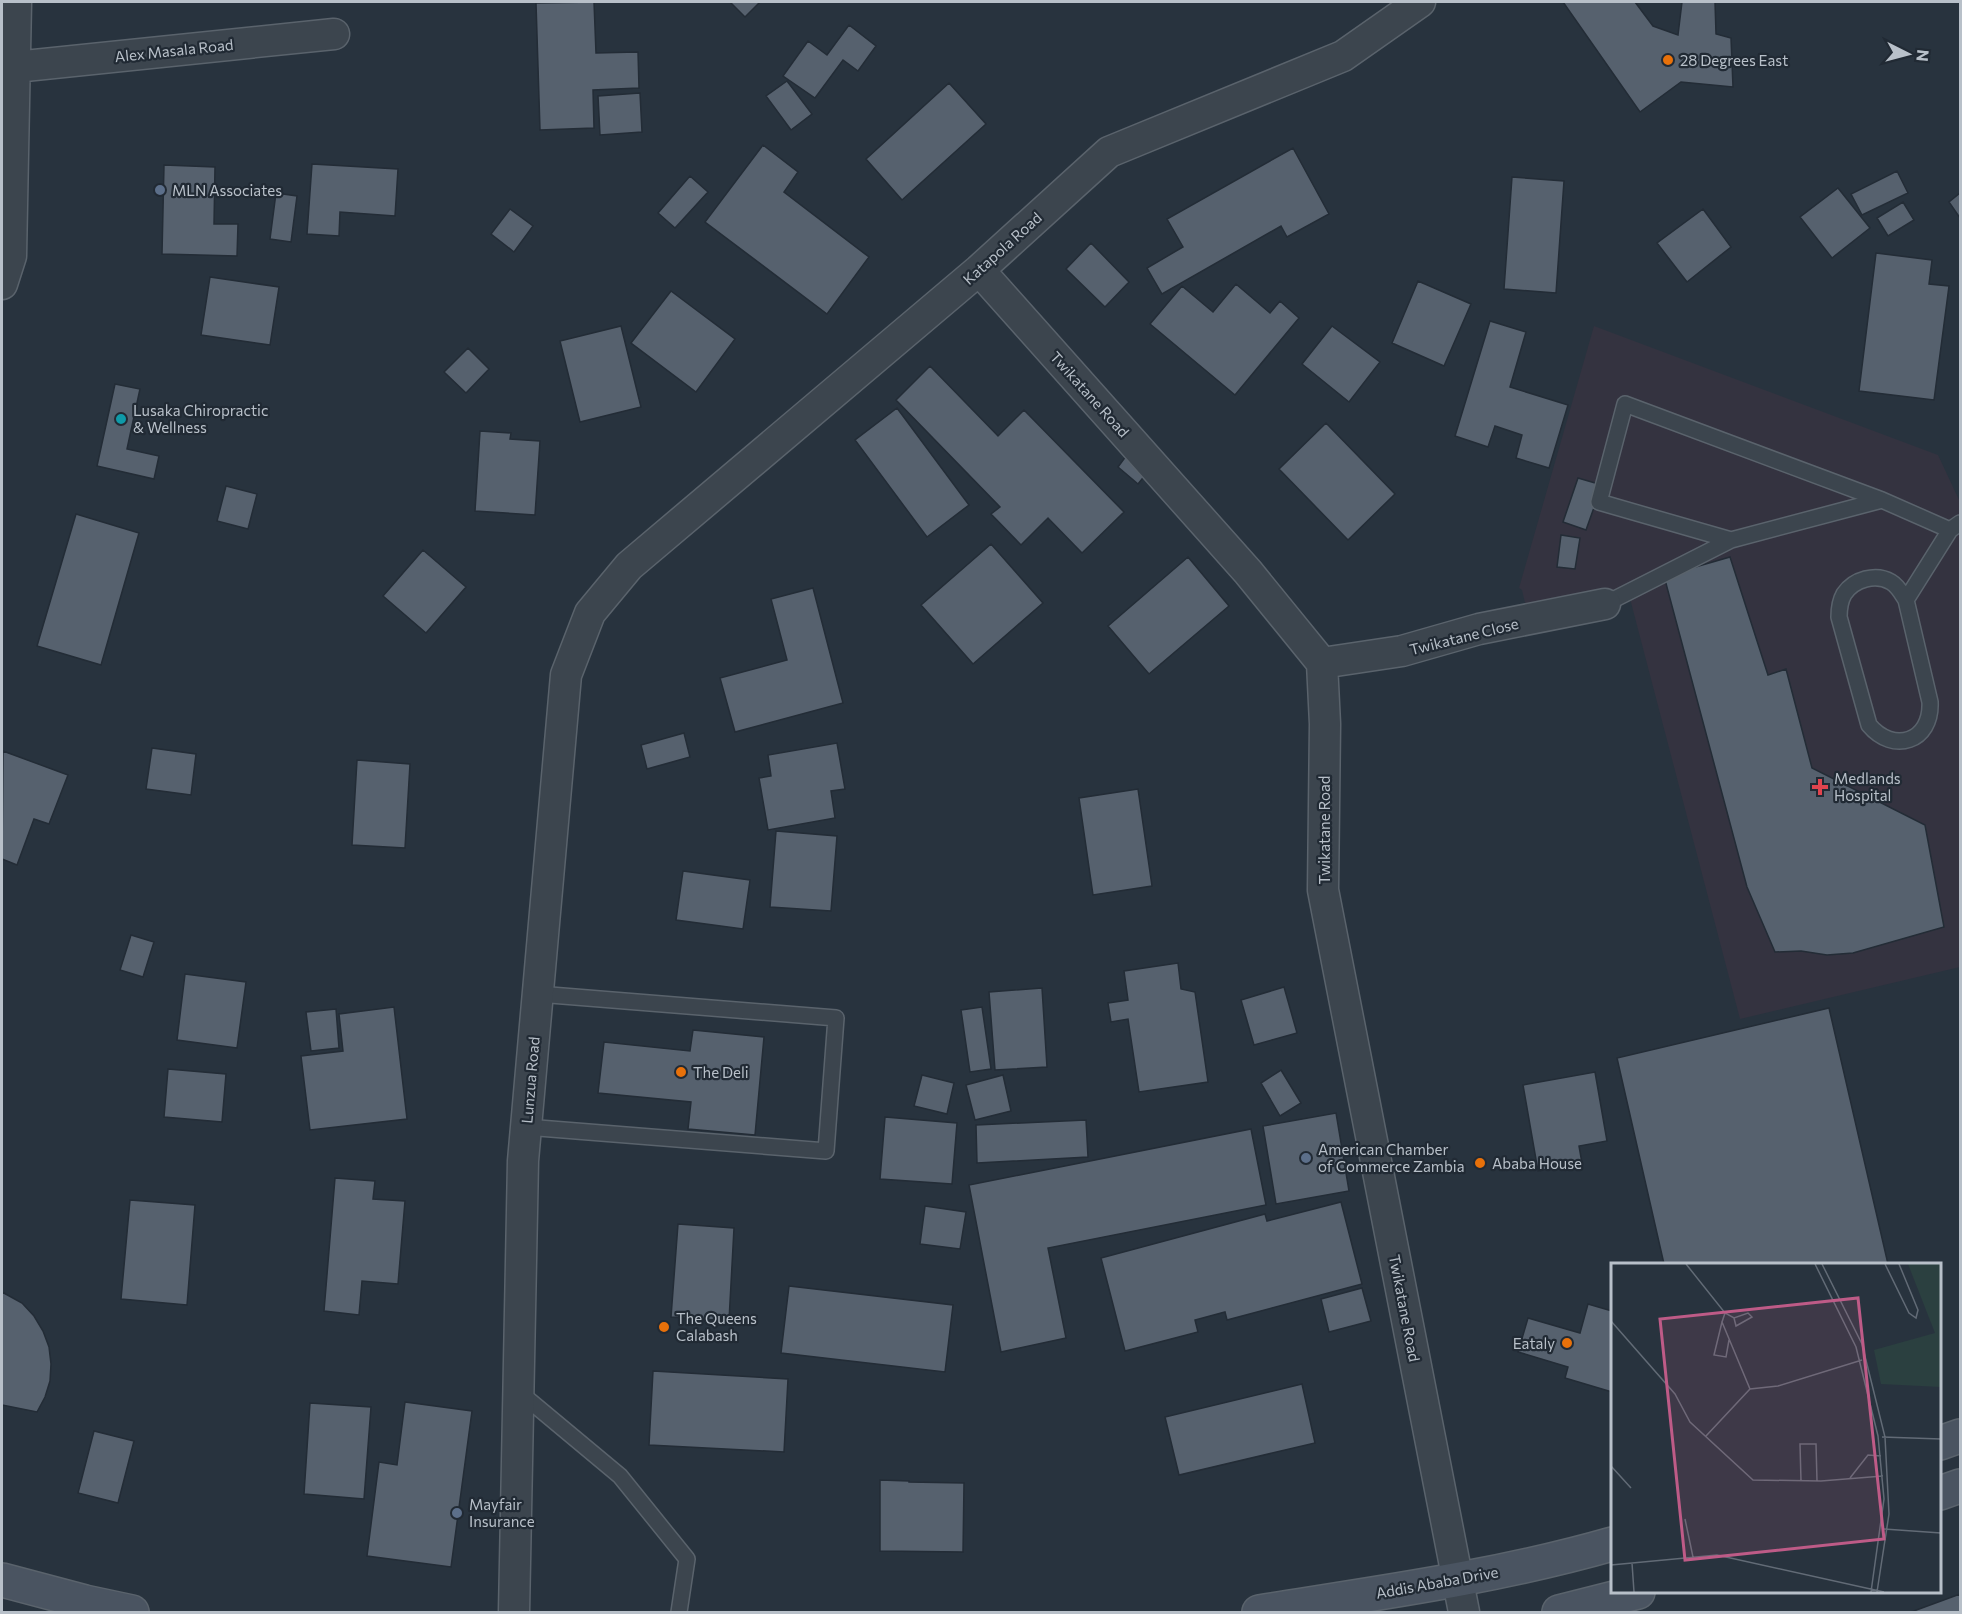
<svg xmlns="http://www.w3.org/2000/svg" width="1962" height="1614" font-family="Commissioner,sans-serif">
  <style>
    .medical { fill: #343340 }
    .building { fill: #56616e; stroke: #232c36; stroke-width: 1.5 }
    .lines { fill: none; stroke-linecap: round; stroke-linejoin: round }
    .service-casing { stroke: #5a636c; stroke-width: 18 }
    .minor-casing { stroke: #5a636c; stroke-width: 33 }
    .secondary-casing { stroke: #5a636c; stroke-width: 36 }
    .service { stroke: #3c454e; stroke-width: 15 }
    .minor { stroke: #3c454e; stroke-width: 30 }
    .secondary { stroke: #4a5461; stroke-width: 33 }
    .food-dot { fill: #e8710a; stroke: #212a34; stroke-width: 2 }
    .service-dot { fill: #5c6f8a; stroke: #212a34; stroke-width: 2 }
    .culture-dot { fill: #0f9aa8; stroke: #212a34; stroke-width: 2 }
    .health-dot { fill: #e0444e; stroke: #212a34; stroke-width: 2 }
    .labels { text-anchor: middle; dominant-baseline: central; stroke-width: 4.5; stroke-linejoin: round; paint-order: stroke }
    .street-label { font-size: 15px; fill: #b8c0c9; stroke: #212a34 }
    .poi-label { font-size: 15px; fill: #b8c0c9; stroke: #212a34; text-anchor: start }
    .inset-road { fill: none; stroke: #626b76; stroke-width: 1.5 }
    .view { fill: #be5b87; fill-opacity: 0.15; stroke: #be5b87; stroke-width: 3 }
    .inset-edge { fill: none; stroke: #b8c0c9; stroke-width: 3 }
  </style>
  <rect width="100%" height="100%" fill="#28333e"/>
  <path class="medical" d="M1594 326 1938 455 1960 502V967L1740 1019 1628 591 1526 607 1522 590 1519 588Z"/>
  <path class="building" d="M594 2 596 53 638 52 639 88 593 90 594 128 540 130 536 3Z
    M730 2H760L745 17Z
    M1563 2H1635L1653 26 1678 35 1682 2H1715L1716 34 1731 38 1733 87 1681 82 1640 112Z
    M849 25 876 46 858 71 843 60 815 98 783 76 808 41 827 55Z
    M787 81 812 114 791 130 766 96Z
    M949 83 986 124 902 200 866 159Z
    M640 93 642 132 600 135 598 96Z
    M763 145 798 172 784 192 869 257 827 314 705 222Z
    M1293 148 1329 214 1287 237 1281 226 1162 294 1147 268 1183 247 1167 219Z
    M312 164 398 169 395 216 340 212 339 236 307 234Z
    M164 165 215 167 214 224H238L237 256 162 254Z
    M1897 171 1908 193 1862 215 1851 194Z
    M690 176 708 192 675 228 658 213Z
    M1512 177 1564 181 1556 293 1504 289Z
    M1838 188 1870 228 1832 258 1800 217Z
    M276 193 297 196 291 242 270 239Z
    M1960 193V218L1949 202Z
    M1903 202 1914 220 1888 236 1877 218Z
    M510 209 533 226 514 252 491 234Z
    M1703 209 1731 247 1687 282 1657 243Z
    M1091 243 1129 282 1105 307 1066 269Z
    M1876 253 1932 260 1929 284 1949 286 1934 400 1859 391Z
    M210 277 279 287 270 345 201 335Z
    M1418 281 1471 304 1444 366 1392 343Z
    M1236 284 1270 313 1280 301 1299 318 1235 395 1150 324 1182 286 1213 312Z
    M671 291 735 339 696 392 631 343Z
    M1490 321 1526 332 1510 387 1568 405 1549 468 1516 458 1522 435 1495 426 1488 447 1455 436Z
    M621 326 641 407 580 422 560 341Z
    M1332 326 1380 362 1349 402 1302 364Z
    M468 348 489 369 466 393 444 372Z
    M930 366 998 436 1024 410 1124 512 1082 553 1048 518 1021 545 991 514 1000 507 896 400Z
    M115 384 140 389 127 449 159 456 154 479 97 466Z
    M897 408 969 505 927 537 855 440Z
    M1326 423 1395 494 1348 540 1279 469Z
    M480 431 511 433 510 439 540 441 535 515 475 511Z
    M1129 452 1150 469 1138 484 1118 467Z
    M1578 478 1602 485 1586 530 1563 522Z
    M226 486 257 494 248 529 217 521Z
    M76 514 139 533 101 665 37 646Z
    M1561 535 1580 538 1575 569 1557 567Z
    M991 544 1043 603 973 664 921 605Z
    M423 550 466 587 426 633 383 596Z
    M1188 557 1229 606 1149 674 1108 626Z
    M1730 557 1768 675 1786 669 1812 768 1925 825 1944 927 1853 953 1827 955 1801 951 1775 952 1747 887 1664 576Z
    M813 588 843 703 735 732 720 678 787 660 771 599Z
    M684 733 690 757 647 769 641 745Z
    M837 743 845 789 831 791 835 818 768 830 759 778 771 776 768 755Z
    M152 748 196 754 191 795 146 789Z
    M3 751 68 775 49 824 34 819 17 865 2 859Z
    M357 760 410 764 405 848 352 845Z
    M1138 789 1152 886 1093 895 1079 798Z
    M776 831 837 836 831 911 770 907Z
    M683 871 750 880 743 929 676 920Z
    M131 935 154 942 143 977 120 970Z
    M1178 963 1181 989 1195 992 1208 1082 1139 1092 1128 1019 1111 1022 1108 1003 1128 1000 1124 971Z
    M185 974 246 982 237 1048 177 1040Z
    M1284 987 1297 1033 1254 1045 1241 1000Z
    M1042 988 1047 1067 995 1070 989 992Z
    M394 1007 407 1119 310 1130 301 1056 343 1051 339 1014Z
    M982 1007 991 1069 970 1072 961 1010Z
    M1829 1008 1888 1264H1664L1617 1058Z
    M336 1009 339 1048 311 1051 306 1012Z
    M693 1030 764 1037 755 1135 688 1129 691 1102 598 1093 604 1042 690 1051Z
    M168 1069 226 1074 222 1122 164 1117Z
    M1281 1070 1301 1103 1280 1116 1261 1083Z
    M1595 1072 1607 1141 1579 1146 1582 1163 1538 1171 1523 1085Z
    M922 1075 954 1083 947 1114 914 1106Z
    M1003 1075 1011 1111 975 1120 966 1085Z
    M1336 1113 1349 1191 1276 1204 1263 1126Z
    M885 1117 957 1123 952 1184 880 1179Z
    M1086 1120 1088 1157 977 1163 976 1125Z
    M1251 1129 1266 1205 1048 1248 1066 1338 1001 1352 969 1185Z
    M335 1178 375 1181 373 1199 405 1201 398 1284 362 1281 359 1315 324 1311Z
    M130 1200 195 1205 187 1305 121 1299Z
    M1341 1202 1362 1284 1227 1320 1225 1312 1195 1320 1198 1332 1125 1351 1101 1258 1265 1214 1267 1221Z
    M925 1206 966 1212 960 1249 920 1244Z
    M678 1224 734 1228 729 1321 671 1317Z
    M789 1286 953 1305 945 1372 781 1353Z
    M1362 1288 1371 1321 1329 1332 1321 1299Z
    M2 1292 22 1303 34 1316 43 1331 49 1347 51 1364 50 1381 45 1397 37 1412 2 1405Z
    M1588 1304 1612 1311V1392L1565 1378 1568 1367 1518 1352 1528 1318 1580 1333Z
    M653 1371 788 1379 784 1452 649 1445Z
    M1302 1384 1315 1443 1179 1475 1165 1417Z
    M405 1402 472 1411 451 1567 367 1556 379 1462 397 1465Z
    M310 1403 371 1407 364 1499 304 1494Z
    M94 1431 134 1441 118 1503 78 1493Z
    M880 1480 909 1481V1482L964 1483 963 1552 880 1551Z
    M1960 1594V1612H1911Z"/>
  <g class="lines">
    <g class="service-casing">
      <path id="service" d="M1731 540 1599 502 1625 404 1882 500
        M1906 600C1902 594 1898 586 1891 582 1876 573 1854 579 1844 594 1840 601 1839 608 1839 617L1869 725C1893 754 1932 742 1930 702L1906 600 1950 530 1960 523
        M1605 604 1731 540 1882 500 1950 530
        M526 1127 826 1151 836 1018 538 994
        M518 1391 620 1476 687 1559 679 1612"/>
    </g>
    <g class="minor-casing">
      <path id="minor" d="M15 67 334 34
        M979 270 1248 572 1322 663 1325 724 1323 890 1464 1612
        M2 284 11 256 16 2
        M1322 663 1402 651 1479 629 1605 604
        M514 1612 523 1161 566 675 590 613 629 566 979 270 1109 152 1343 56 1420 2"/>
    </g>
    <g class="secondary-casing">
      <path id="secondary" d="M1940 1443 1960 1436
        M1940 1493 1960 1486
        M2 1580 85 1602 132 1612
        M1259 1612C1378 1593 1497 1577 1612 1544
        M1559 1612 1638 1592"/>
    </g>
    <use href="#service" class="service"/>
    <use href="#minor" class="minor"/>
    <use href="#secondary" class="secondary"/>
  </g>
  <g class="food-dot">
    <circle cx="1668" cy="60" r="6"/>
    <circle cx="681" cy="1072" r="6"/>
    <circle cx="1480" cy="1163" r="6"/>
    <circle cx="664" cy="1327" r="6"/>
    <circle cx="1567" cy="1343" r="6"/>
  </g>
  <g class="service-dot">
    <circle cx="160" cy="190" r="6"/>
    <circle cx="1306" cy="1158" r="6"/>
    <circle cx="457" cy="1513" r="6"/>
  </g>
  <circle class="culture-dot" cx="121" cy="419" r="6"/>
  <path class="health-dot" d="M1817 778h6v6h6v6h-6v6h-6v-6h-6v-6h6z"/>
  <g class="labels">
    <g class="street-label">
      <text transform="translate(174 50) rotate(-6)">Alex Masala Road</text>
      <text transform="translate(1002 248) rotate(-42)">Katapola Road</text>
      <text transform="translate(1090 394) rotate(48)">Twikatane Road</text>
      <text transform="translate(1464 636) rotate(-14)">Twikatane Close</text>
      <text transform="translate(1324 830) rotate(-90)">Twikatane Road</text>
      <text transform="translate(530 1080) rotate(-85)">Lunzua Road</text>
      <text transform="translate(1405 1308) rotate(79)">Twikatane Road</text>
      <text transform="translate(1437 1582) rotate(-10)">Addis Ababa Drive</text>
    </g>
    <g class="poi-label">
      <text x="1680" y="60">28 Degrees East</text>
      <text x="172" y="190">MLN Associates</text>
      <text x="133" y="410">Lusaka Chiropractic<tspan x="133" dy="17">&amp; Wellness</tspan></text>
      <text x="1834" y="778">Medlands<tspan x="1834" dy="17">Hospital</tspan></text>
      <text x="693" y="1072">The Deli</text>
      <text x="1318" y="1149">American Chamber<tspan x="1318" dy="17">of Commerce Zambia</tspan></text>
      <text x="1492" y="1163">Ababa House</text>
      <text x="676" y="1318">The Queens<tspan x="676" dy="17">Calabash</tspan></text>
      <text x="1555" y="1343" text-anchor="end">Eataly</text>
      <text x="469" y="1504">Mayfair<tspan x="469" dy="17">Insurance</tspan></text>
    </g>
  </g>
  <g transform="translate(1611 1263)">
    <rect width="330" height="330" fill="#28333e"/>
    <path d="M297 1H330V124L270 121 263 87 324 70Z" fill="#2b4040"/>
    <path class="inset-road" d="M75 1 114 50 123 55 137 50 141 54 125 63 123 55M204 1 245 84 267 173 273 236 260 329M211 1 251 81 274 174 278 251 266 329M274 1 298 50 305 55 307 47 288 1M114 50 111 59 139 126M0 58 64 131 79 159 142 217 210 218 272 213M111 59 103 92 115 94 118 77M95 173 139 126 167 123 251 97M271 174 330 176M0 203 20 225M239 215 257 192 270 193M190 218 189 181H205L206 218M74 256 82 294M273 266 330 270M21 300 23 329M0 302 106 292 273 329"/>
    <path class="view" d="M247 35 273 276 74 297 49 56Z"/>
    <rect width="330" height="330" class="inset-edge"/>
  </g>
  <rect width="1962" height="1614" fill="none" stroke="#b8c0c9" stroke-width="6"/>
  <g transform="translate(1908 54) rotate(96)" stroke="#212a34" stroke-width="4.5" paint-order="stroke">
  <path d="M0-4.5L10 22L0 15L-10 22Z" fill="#b8c0c9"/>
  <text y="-9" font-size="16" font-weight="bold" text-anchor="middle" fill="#b8c0c9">N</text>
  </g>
</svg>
